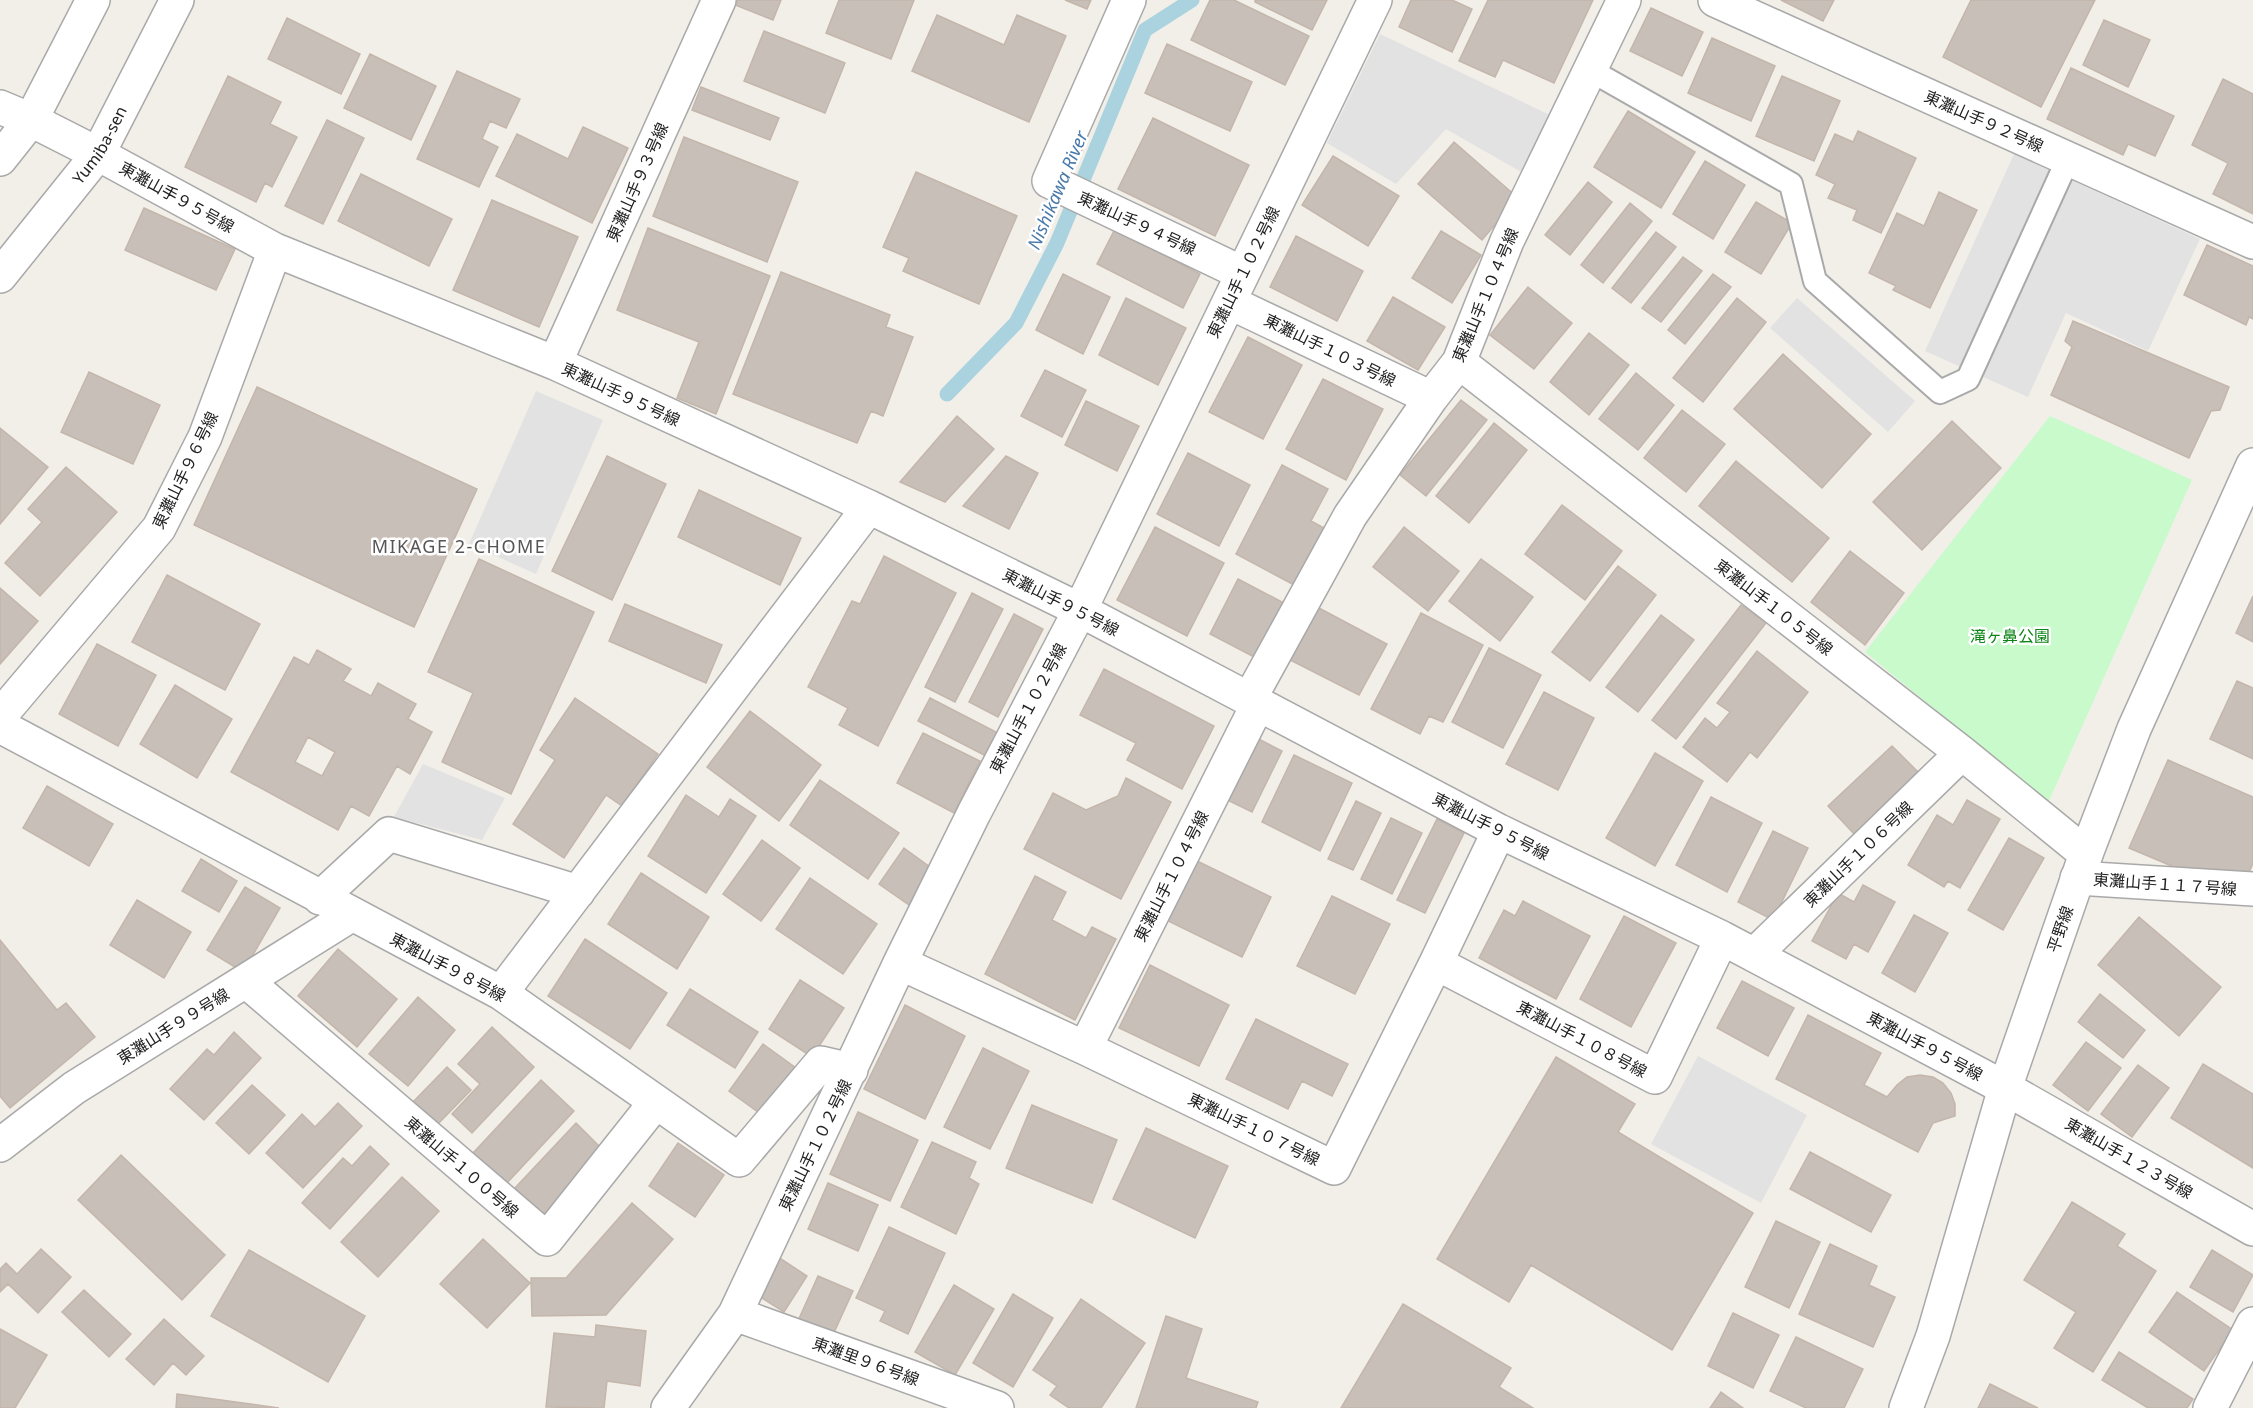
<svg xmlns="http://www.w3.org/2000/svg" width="2253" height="1408" font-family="'Noto Sans','Noto Sans JP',sans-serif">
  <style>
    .park { fill: #c8facc }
    .parking { fill: #e2e2e2 }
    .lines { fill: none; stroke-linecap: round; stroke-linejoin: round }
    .stream { stroke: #aad3df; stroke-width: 15 }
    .building { fill: #c7bfb8; stroke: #c4b6ab; stroke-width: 1.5; fill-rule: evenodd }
    .service-casing { stroke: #a9a9a9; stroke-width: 26 }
    .minor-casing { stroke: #a9a9a9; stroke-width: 36 }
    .tertiary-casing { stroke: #a9a9a9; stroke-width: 36 }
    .service { stroke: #fff; stroke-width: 22 }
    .minor { stroke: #fff; stroke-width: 33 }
    .tertiary { stroke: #fff; stroke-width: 33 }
    .labels { text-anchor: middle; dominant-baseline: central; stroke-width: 5; stroke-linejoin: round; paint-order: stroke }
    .street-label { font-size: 16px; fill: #222; stroke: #fff }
    .park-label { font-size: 16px; fill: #0c8416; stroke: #fff }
    .water-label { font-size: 18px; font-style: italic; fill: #4a7aab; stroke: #fff }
    .neighbourhood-label { font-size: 18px; letter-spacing: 1.5px; fill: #555; stroke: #fff }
  </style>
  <rect width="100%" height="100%" fill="#f2efe9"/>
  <path class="park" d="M2050 416 2192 480 2048 803 1865 652Z"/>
  <path class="parking" d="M1380 34 1552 116 1523 173 1446 129 1396 184 1327 143Z
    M2014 154 2200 239 2148 351 2066 313 2028 397 1925 351Z
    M1797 298 1915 401 1888 432 1770 328Z
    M536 391 603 420 536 574 469 544Z
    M423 764 505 798 482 840 394 817Z
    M1698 1056 1807 1115 1761 1203 1651 1144Z"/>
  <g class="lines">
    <path class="stream" d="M947 394 1016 323 1057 243 1145 30 1192 0"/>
  </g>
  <path class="building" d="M732 0H781L773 20 730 3Z
    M839 0H914L891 59 826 33Z
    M1065 0H1091L1087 9Z
    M1210 0H1234L1309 36 1285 85 1191 40Z
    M1255 0H1327L1312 30 1255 2Z
    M1411 0H1452L1472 9 1452 52 1399 27Z
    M1488 0H1593L1554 83 1503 60 1495 77 1459 61Z
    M1781 0H1834L1823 21Z
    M1971 0H2095L2041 107 1943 57Z
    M1651 8 1703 32 1682 76 1630 51Z
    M937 15 1004 45 1017 15 1066 36 1029 122 912 71Z
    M287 18 360 54 341 94 268 59Z
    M2104 20 2150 40 2128 87 2083 65Z
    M764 31 845 63 825 113 744 81Z
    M1712 38 1775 66 1751 121 1688 93Z
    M1167 44 1252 82 1230 131 1145 93Z
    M370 54 436 86 411 140 344 108Z
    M2071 68 2174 116 2155 156 2128 144 2123 155 2047 119Z
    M457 71 520 99 506 128 490 121 482 139 498 147 479 187 417 159Z
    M228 76 281 102 270 124 297 137 272 187 265 183 256 202 185 167Z
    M1782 76 1840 101 1814 161 1756 136Z
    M2223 79 2253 94V214L2213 194 2228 163 2192 145Z
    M701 87 779 118 770 140 692 110Z
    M1628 111 1695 152 1661 208 1594 167Z
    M1153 118 1249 165 1215 236 1118 189Z
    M327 120 364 138 323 224 285 206Z
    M583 127 628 148 592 223 496 176 517 134 568 159Z
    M1858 131 1916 158 1881 233 1853 220 1857 210 1828 198 1835 184 1816 175 1835 134 1853 142Z
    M684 137 798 182 767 262 653 216Z
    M1454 142 1518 198 1482 240 1418 184Z
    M1333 156 1399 196 1368 246 1302 205Z
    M1705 161 1745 185 1713 239 1673 214Z
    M916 172 1017 216 979 304 903 271 909 258 883 247Z
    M361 174 452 219 429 266 338 221Z
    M1588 182 1612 202 1570 255 1545 235Z
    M1939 192 1977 210 1930 308 1893 290 1896 286 1869 273 1897 213 1924 226Z
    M492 200 578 237 539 327 453 290Z
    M1756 202 1792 223 1761 274 1725 252Z
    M1630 203 1652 221 1603 283 1581 265Z
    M144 208 235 249 216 290 125 250Z
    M648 228 770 276 716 414 677 398 699 342 617 310Z
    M1115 229 1200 274 1183 308 1097 264Z
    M1441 231 1481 255 1452 303 1412 278Z
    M1656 232 1676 247 1631 303 1612 288Z
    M1296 236 1363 271 1337 321 1270 287Z
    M2207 245 2253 266V319L2249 317 2246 325 2184 295Z
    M1683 257 1702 271 1661 322 1642 308Z
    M781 272 890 315 886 327 913 337 883 416 871 411 857 443 733 394Z
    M1063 274 1110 297 1083 354 1036 330Z
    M1713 274 1731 287 1685 344 1668 330Z
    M1528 287 1572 323 1534 369 1490 335Z
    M1393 297 1445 327 1418 370 1367 341Z
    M1126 298 1186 328 1158 385 1099 355Z
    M1737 298 1766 322 1703 402 1673 378Z
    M2073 321 2229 387 2220 410 2211 411 2189 458 2051 395 2072 347 2065 341Z
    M1589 333 1629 365 1589 415 1550 382Z
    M1248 337 1302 365 1263 439 1209 412Z
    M1783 354 1871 434 1822 488 1734 409Z
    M1045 370 1086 390 1062 437 1021 416Z
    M89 372 160 405 133 464 61 432Z
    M1636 373 1674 405 1638 450 1599 419Z
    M1323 379 1383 409 1346 480 1286 449Z
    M257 387 477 489 414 627 194 525Z
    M1461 400 1487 420 1426 496 1400 475Z
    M1086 401 1139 426 1117 471 1065 445Z
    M1682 410 1725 444 1686 492 1644 458Z
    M957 416 994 449 945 502 900 482Z
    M1952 421 2001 468 1922 550 1873 502Z
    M1494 423 1527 450 1469 523 1436 496Z
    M0 428 48 467 0 524Z
    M1188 453 1250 485 1219 546 1157 514Z
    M607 456 666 484 612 600 552 571Z
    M1006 456 1038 473 1009 529 963 506Z
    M1736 461 1829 538 1792 582 1699 506Z
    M1282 465 1328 489 1311 521 1324 528 1294 585 1236 554Z
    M66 467 117 512 40 596 5 563 42 522 28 509Z
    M699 490 801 538 780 585 678 537Z
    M1562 505 1622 551 1585 600 1525 554Z
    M1155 527 1224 563 1187 636 1117 600Z
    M1404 527 1459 571 1428 611 1373 567Z
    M1850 551 1904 593 1865 645 1811 602Z
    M884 556 956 593 878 746 839 725 848 708 808 687 852 601 860 604Z
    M479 559 594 612 511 794 442 762 473 693 428 672Z
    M1481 559 1533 597 1500 641 1449 601Z
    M1618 566 1656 595 1590 681 1552 652Z
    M167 575 260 624 225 690 132 642Z
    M1238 579 1284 603 1256 658 1210 634Z
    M0 588 38 621 0 664Z
    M972 593 1003 609 955 702 925 687Z
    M2253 596V642L2236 633Z
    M625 604 722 645 706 683 609 641Z
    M1741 605 1766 623 1676 739 1652 720Z
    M1317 607 1387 644 1359 695 1290 660Z
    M1421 613 1483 645 1443 722 1429 716 1420 734 1371 709Z
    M1014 614 1043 629 998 717 969 702Z
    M1661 615 1694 640 1638 712 1606 687Z
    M97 644 156 675 118 746 59 714Z
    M1489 648 1541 675 1503 748 1452 722Z
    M317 650 351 669 343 681 371 696 378 683 416 704 408 719 432 732 410 774 397 766 369 816 351 806 338 830 231 772 294 657 309 665ZM308 737 335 752 322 776 295 762Z
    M1757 651 1808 692 1757 758 1750 752 1727 782 1683 747 1705 718 1717 728 1730 712 1717 703Z
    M1104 669 1214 726 1182 789 1127 760 1136 743 1080 715Z
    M2237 681 2253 688V759L2210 739Z
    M175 685 232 719 197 778 140 744Z
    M1544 692 1594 718 1558 790 1506 764Z
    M575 698 658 754 622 806 606 795 564 858 513 824 555 760 540 750Z
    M930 698 998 733 986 756 918 721Z
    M750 711 821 765 779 821 707 767Z
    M923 733 980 761 954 813 897 783Z
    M1249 734 1282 751 1252 812 1219 796Z
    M1892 746 1919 773 1855 835 1828 806Z
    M1655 753 1703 781 1655 866 1606 838Z
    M1294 755 1352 783 1320 851 1262 822Z
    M2168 760 2253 797V863L2245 882 2218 869 2212 883 2129 848Z
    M1126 778 1171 802 1121 899 1024 849 1053 793 1086 810 1118 796Z
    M820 780 899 833 868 879 790 825Z
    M47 786 113 824 89 866 23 828Z
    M686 795 719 817 730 799 756 816 706 893 648 856Z
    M1711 797 1762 823 1727 892 1676 865Z
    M1967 800 2000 819 1960 888 1948 881 1944 887 1908 865 1937 815 1953 825Z
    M1356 801 1381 813 1353 870 1328 859Z
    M1391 818 1422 833 1392 894 1361 879Z
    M1437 819 1464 833 1425 913 1397 900Z
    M1773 831 1808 848 1773 920 1738 902Z
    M2009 838 2044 858 2003 930 1968 910Z
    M762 840 800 868 761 921 723 894Z
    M904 848 934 870 909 905 879 884Z
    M1191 858 1271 897 1242 957 1162 918Z
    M201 859 237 881 219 912 182 891Z
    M641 873 709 917 677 969 608 924Z
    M1035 876 1066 892 1052 920 1086 938 1092 927 1116 939 1075 1020 985 974Z
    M810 878 877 924 843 974 776 929Z
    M1863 885 1895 902 1868 952 1854 944 1846 959 1812 941 1838 893 1854 902Z
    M245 887 280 908 243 972 207 950Z
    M1332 896 1390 924 1355 994 1297 966Z
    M137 900 191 932 164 978 110 945Z
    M1523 901 1590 936 1556 999 1479 958 1504 910 1515 916Z
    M1914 915 1948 933 1915 992 1882 973Z
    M1624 916 1676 943 1631 1027 1580 999Z
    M2139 917 2221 987 2179 1036 2098 965Z
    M585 939 667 993 630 1049 548 996Z
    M0 940 57 1010 66 1003 95 1037 10 1108 0 1096Z
    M338 949 397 999 357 1047 298 996Z
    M1150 965 1229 1005 1199 1066 1119 1028Z
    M800 980 844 1008 812 1057 769 1029Z
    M1742 981 1794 1008 1768 1056 1717 1028Z
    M690 989 758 1032 735 1068 667 1025Z
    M2100 994 2145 1030 2123 1058 2078 1022Z
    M418 997 455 1030 408 1086 369 1054Z
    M905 1005 965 1036 925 1119 864 1089Z
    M1808 1015 1881 1053 1864 1085 1887 1097 1897 1085 1907 1077 1920 1075 1933 1077 1943 1083 1951 1093 1955 1104V1116L1933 1123 1918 1152 1776 1079Z
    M1256 1019 1348 1064 1332 1096 1302 1081 1288 1109 1226 1079Z
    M492 1027 534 1067 472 1133 452 1114 480 1084 458 1064Z
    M234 1032 261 1058 204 1120 170 1089 207 1049 214 1055Z
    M2086 1042 2121 1068 2088 1111 2053 1085Z
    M763 1044 796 1068 762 1115 729 1091Z
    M983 1048 1029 1071 990 1149 944 1127Z
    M1556 1057 1635 1104 1618 1132 1753 1213 1672 1350 1531 1265 1509 1302 1437 1259Z
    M2203 1064 2253 1094V1168L2171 1118Z
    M2138 1065 2169 1088 2132 1137 2101 1114Z
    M447 1067 471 1090 437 1125 413 1102Z
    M541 1080 574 1111 506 1184 473 1153Z
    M252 1085 285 1115 249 1154 216 1123Z
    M338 1103 362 1126 303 1188 266 1153 302 1114 315 1127Z
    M1032 1105 1117 1140 1092 1203 1006 1168Z
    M858 1112 918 1140 890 1201 830 1174Z
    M576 1123 604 1151 543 1216 514 1189Z
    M1146 1128 1228 1166 1195 1238 1113 1199Z
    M932 1142 976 1162 969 1178 979 1184 956 1234 901 1207Z
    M678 1143 724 1175 695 1217 649 1186Z
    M370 1146 389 1164 330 1229 302 1203 343 1158 352 1166Z
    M1810 1152 1891 1195 1871 1232 1790 1189Z
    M121 1155 225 1255 182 1300 78 1200Z
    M402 1177 439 1211 378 1277 341 1242Z
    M828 1183 878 1205 858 1251 808 1229Z
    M2072 1202 2125 1234 2117 1246 2156 1271 2093 1372 2054 1348 2076 1312 2024 1280Z
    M632 1203 673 1239 606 1315 532 1316 531 1278H566Z
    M1776 1221 1820 1242 1789 1308 1745 1287Z
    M889 1227 945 1253 908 1334 880 1321 885 1311 856 1298Z
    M483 1239 530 1283 487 1328 440 1284Z
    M1830 1244 1877 1266 1869 1285 1895 1297 1873 1347 1799 1314Z
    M41 1249 71 1277 38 1313 8 1284 0 1292V1269L6 1263 17 1274Z
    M249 1250 365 1316 328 1382 211 1316Z
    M2212 1250 2253 1275 2233 1312 2190 1287Z
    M778 1257 807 1276 784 1312 754 1293Z
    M818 1276 853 1291 832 1337 798 1321Z
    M954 1285 994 1309 955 1375 915 1352Z
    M84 1290 131 1334 109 1357 62 1312Z
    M2177 1292 2233 1330 2204 1371 2149 1332Z
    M1013 1294 1053 1318 1013 1387 973 1363Z
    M1081 1299 1145 1343 1101 1408H1069L1050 1395 1057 1386 1033 1370Z
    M1403 1304 1511 1368 1499 1387 1533 1408H1341Z
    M1733 1313 1779 1335 1753 1388 1708 1366Z
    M1166 1316 1202 1329 1186 1378 1258 1402 1256 1408H1136Z
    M164 1319 204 1356 186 1375 173 1363 154 1385 126 1359Z
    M596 1325 646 1331 640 1386 607 1381 604 1408 546 1407 554 1333 595 1337Z
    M0 1329 47 1355 15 1408H0Z
    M1796 1337 1863 1369 1844 1408H1806L1770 1391Z
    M2119 1352 2193 1399 2187 1408H2148L2102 1380Z
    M1990 1384 2038 1408H1978Z
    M1721 1392 1743 1408H1710Z
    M177 1394 279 1408H176Z"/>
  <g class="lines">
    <g class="service-casing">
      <path id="service" d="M1590 70 1791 184 1815 281 1940 392 1968 379 2068 159"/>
    </g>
    <g class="minor-casing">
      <path id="minor" d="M1129 0 1049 181 1242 273
        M1715 0 2253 242
        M0 107 31 120 98 154 275 250 555 363 869 507 1080 610 1499 831 1722 938 2005 1088 2253 1229
        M1229 302 1431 398
        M1459 362 1962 753 2086 854
        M555 363 719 0
        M1249 700 1350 516 1431 398 1459 362 1507 241 1624 0
        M0 716 159 528 205 437 275 250
        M0 726 501 993 739 1160 821 1063 851 1070
        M2077 878 2253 889
        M320 898 389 834 578 892
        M1754 955 1962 753
        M900 963 1085 1048 1334 1168 1436 963 1499 831
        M1436 963 1655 1077 1722 938
        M246 981 547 1239 655 1103
        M501 993 869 507
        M1085 1048 1258 704
        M0 1145 74 1088 351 915
        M735 1314 997 1408
        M668 1408 735 1314 900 963 974 813 1080 610 1375 0
        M2210 1408 2253 1324"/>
    </g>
    <g class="tertiary-casing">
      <g id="tertiary">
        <path d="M0 159 31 120 93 0"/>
        <path id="s1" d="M0 276 98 154 177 0"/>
        <path d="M1906 1408 1933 1336 2005 1088 2086 854 2134 729 2253 465"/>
      </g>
    </g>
    <use href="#service" class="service"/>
    <use href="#minor" class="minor"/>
    <use href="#tertiary" class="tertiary"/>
  </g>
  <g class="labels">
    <g class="street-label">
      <text transform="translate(1984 121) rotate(24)">東灘山手９２号線</text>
      <text stroke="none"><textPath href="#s1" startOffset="165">Yumiba-sen</textPath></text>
      <text transform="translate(637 182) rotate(-66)">東灘山手９３号線</text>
      <text transform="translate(177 197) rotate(29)">東灘山手９５号線</text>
      <text transform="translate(1137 223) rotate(25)">東灘山手９４号線</text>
      <text transform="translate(1243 272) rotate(-64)">東灘山手１０２号線</text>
      <text transform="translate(1485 295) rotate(-67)">東灘山手１０４号線</text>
      <text transform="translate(1330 350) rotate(26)">東灘山手１０３号線</text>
      <text transform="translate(621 394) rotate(25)">東灘山手９５号線</text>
      <text transform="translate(185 470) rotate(-64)">東灘山手９６号線</text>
      <text transform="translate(1061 602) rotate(27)">東灘山手９５号線</text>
      <text transform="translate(1774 607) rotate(38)">東灘山手１０５号線</text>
      <text transform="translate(1028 708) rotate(-62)">東灘山手１０２号線</text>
      <text transform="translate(1491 826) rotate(27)">東灘山手９５号線</text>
      <text transform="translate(1858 854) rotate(-44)">東灘山手１０６号線</text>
      <text transform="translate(1171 876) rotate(-63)">東灘山手１０４号線</text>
      <text transform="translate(2165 884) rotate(4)">東灘山手１１７号線</text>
      <text transform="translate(2060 929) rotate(-71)">平野線</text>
      <text transform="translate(448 967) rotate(28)">東灘山手９８号線</text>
      <text transform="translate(173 1026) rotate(-32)">東灘山手９９号線</text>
      <text transform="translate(1582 1039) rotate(28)">東灘山手１０８号線</text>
      <text transform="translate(1925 1046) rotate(28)">東灘山手９５号線</text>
      <text transform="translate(1254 1129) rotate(26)">東灘山手１０７号線</text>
      <text transform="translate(815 1145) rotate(-64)">東灘山手１０２号線</text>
      <text transform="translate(2129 1158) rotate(30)">東灘山手１２３号線</text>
      <text transform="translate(462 1167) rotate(41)">東灘山手１００号線</text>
      <text transform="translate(866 1361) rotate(20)">東灘里９６号線</text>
    </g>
    <g class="park-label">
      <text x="2010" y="636">滝ヶ鼻公園</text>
    </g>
    <g class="water-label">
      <text transform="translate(1057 190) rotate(-67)">Nishikawa River</text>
    </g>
    <g class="neighbourhood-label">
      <text x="459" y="546">MIKAGE 2-CHOME</text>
    </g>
  </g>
</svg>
